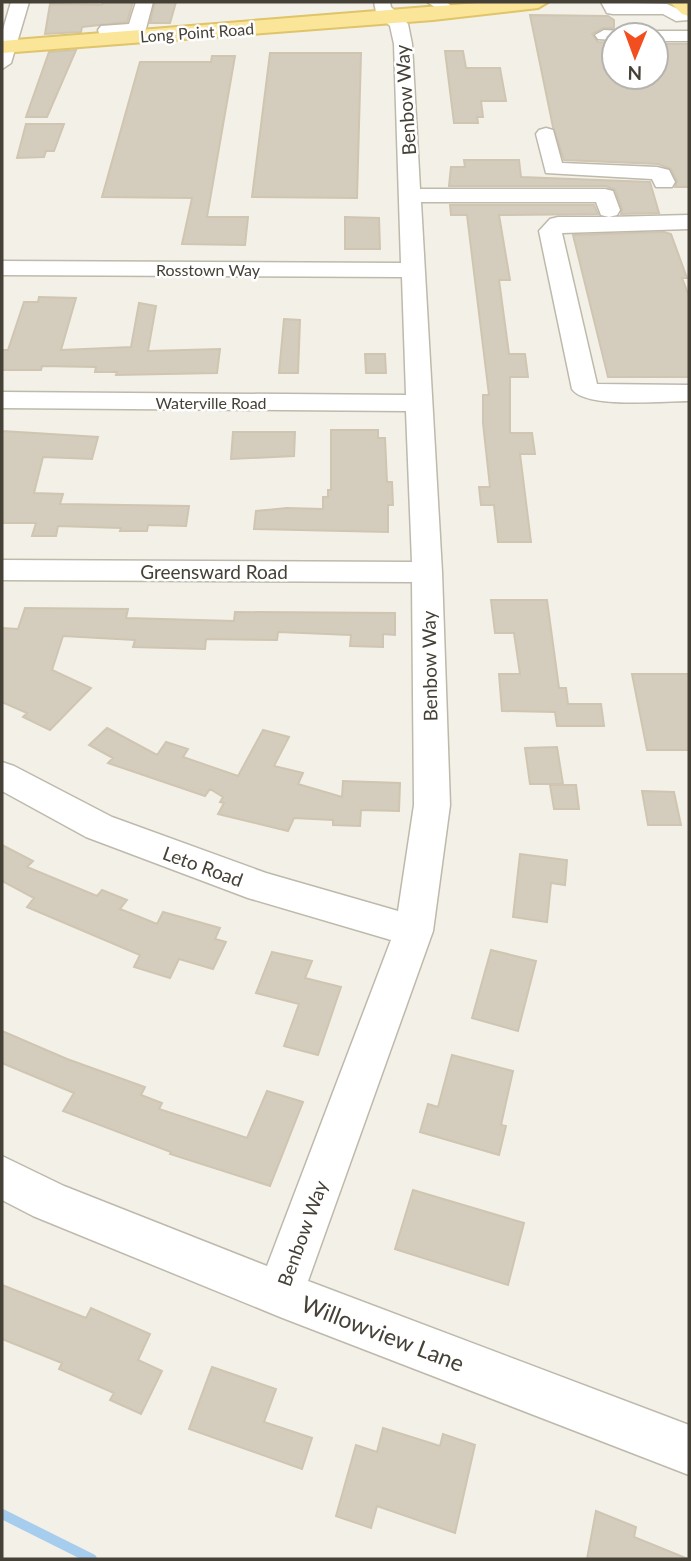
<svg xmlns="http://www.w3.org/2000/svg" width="691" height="1561" font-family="Lato,sans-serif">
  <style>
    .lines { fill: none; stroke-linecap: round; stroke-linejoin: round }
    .stream { stroke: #a6ccee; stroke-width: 10 }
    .building { fill: #d4cdbd; stroke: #cfc5b1; stroke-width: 2 }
    .minor-casing { stroke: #beb9aa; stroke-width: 3 }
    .major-casing { stroke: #dfc469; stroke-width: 4 }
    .minor { fill: #fff; fill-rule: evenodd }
    .major { fill: #fae599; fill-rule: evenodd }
    .labels { text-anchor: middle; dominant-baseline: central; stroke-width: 5; stroke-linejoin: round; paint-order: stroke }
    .far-street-label { font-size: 16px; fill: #464137; stroke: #fff }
    .street-label { font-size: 19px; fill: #464137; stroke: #fff }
    .near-street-label { font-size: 23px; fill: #464137; stroke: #fff }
  </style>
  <rect width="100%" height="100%" fill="#f3f0e8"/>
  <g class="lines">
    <path class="stream" d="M2 1514 92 1559"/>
  </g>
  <path class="building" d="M103 2H133L127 22 82 27 81 32 45 34 50 4 102 5Z
    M155 2H176L170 23H150Z
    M530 15 608 16 614 20V28H603L592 34 598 42 614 43V77H656V44H689V187H675L677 181 671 169 658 164 564 160 553 127Z
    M76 50 47 117H26L49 52Z
    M445 51H463L466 68H500L506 101H481L483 117H477L478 123H454Z
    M270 53H361L357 198 252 197Z
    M212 56H235L207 217H248L245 245 182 244 192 198 102 197 140 62H211Z
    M26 124H64L54 151H46L44 157 17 158Z
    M464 160H519L521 177 650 182 659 213 621 214 622 209 615 190 606 186H449L451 167H465Z
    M450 205H594L598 214 499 215 510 280H499L509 354H525L528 377H510V433H532L535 454H520L531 542H498L494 505H481L479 487H490L483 423V395H489L467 215H451Z
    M345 217 379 218 380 249H345Z
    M664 232 671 234 687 278H682L689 296V377H608L573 235Z
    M39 297 76 298 61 350 131 347 139 303 156 306 148 351 220 349 217 373 116 375 117 372H95L96 367 42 366 41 370H2V350H8L24 302H38Z
    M284 319 300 320 298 373H279Z
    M365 354H385L386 373H366Z
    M331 430H378V438H385L387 482H392L393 505H388V532L254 529 256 511 287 508 323 509V497H328V490H331Z
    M2 431 98 437 92 459 43 457 34 493 63 494 60 504 189 506 186 526 148 525 147 531H120L121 528 58 526 56 536H32L36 523H2Z
    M233 432H295L294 456 231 459Z
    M491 600H547L559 688H566L568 704H601L604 726H557L555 712 502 711 499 674H520L514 633H495Z
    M25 608 128 609 126 618 234 621 235 612 395 613V635L383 634V647L350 646 351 635 278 632 277 640 206 639 205 649 133 647 135 640 63 636 52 670 91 688 50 730 23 717 27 713 2 702V628L18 629Z
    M632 674H689V750H647Z
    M107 728 157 755 166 742 188 749 183 757 238 776 263 730 289 737 274 766 303 773 298 784 342 797 343 781 400 783 399 811 361 810 360 826 333 825V820L294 818 288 831 218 814 224 803 220 802 223 797 210 789 205 796 108 763 113 758 89 745Z
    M557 747 563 784H530L525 748Z
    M550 785H576L579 809H554Z
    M642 791 674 792 681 825H648Z
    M2 845 33 861 27 867 97 896 102 890 127 900 120 909 157 924 163 912 220 928 215 939 226 942 213 969 179 959 170 978 134 967 140 955 27 907 34 898 2 881Z
    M520 854 567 860 565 885 551 883 547 922 513 917Z
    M491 950 536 961 518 1031 472 1018Z
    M272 952 312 961 305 978 341 987 318 1055 284 1046 299 1004 256 993Z
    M2 1031 67 1059 145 1087 141 1095 162 1103 159 1109 247 1138 267 1091 303 1102 270 1186 170 1154 171 1152 63 1111 74 1093 2 1063Z
    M452 1055 513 1071 501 1125 506 1126 499 1155 420 1132 428 1104 438 1107Z
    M413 1190 524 1223 508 1285 395 1249Z
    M2 1285 86 1318 91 1308 150 1334 138 1360 162 1371 141 1414 110 1400 114 1393 59 1369 62 1363 2 1339Z
    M212 1367 276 1389 264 1422 312 1438 302 1469 189 1429Z
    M383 1428 440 1446 443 1434 475 1445 455 1533 377 1506 371 1528 336 1516 356 1445 377 1452Z
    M596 1511 636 1527 634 1537 688 1559H587Z"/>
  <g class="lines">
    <g class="minor-casing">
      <path id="minor" d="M11 2H29L11 63 2 69V33Z
        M136 2H153L143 40H131L128 35H117L114 42H102L98 30 101 26 129 24Z
        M374 2H390L391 7 408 24 412 44 420 189H605L613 191 620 210 617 215 609 217 689 215V229L562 233 597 384 689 385V401C665 401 585 409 572 389L539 231 550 219 558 217H609L601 215 596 202H421L442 572 450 805 433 931 308 1281 689 1425V1475L280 1317 33 1216 2 1200V1156L64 1186 267 1266 391 940 248 898 86 837 2 791V762L14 766 112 817 266 873 398 911 414 805 412 582 2 580V560L412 562 406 411 2 408V392L406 395 402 277 2 275V261L401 263 394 44 390 26 376 12Z
        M427 2H447L452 7 443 12Z
        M601 2 667 4 680 10H689V20L676 21 663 14H613L607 13Z
        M604 30 620 31 623 35H614V40L598 39 595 35Z
        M656 31H689V41H656V35H648Z
        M546 128 553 130 562 163 657 167 669 170 675 182 672 187H656L652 179 546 173 536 134 539 130Z"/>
    </g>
    <g class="major-casing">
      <path id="major" d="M490 2H548L538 8 433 20 2 53V41Z
        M670 2H689V16L682 14Z"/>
    </g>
    <use href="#minor" class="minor"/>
    <use href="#major" class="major"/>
  </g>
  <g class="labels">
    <g class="far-street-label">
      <text transform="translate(197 32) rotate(-4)">Long Point Road</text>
      <text x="208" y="269">Rosstown Way</text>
      <text x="211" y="402">Waterville Road</text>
    </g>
    <g class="street-label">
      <text transform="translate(405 100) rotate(-94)">Benbow Way</text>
      <text x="214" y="571">Greensward Road</text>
      <text transform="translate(429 666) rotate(-91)">Benbow Way</text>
      <text transform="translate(203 866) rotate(20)">Leto Road</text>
      <text transform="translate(302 1233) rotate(-70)">Benbow Way</text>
    </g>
    <g class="near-street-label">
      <text transform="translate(383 1333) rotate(21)">Willowview Lane</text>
    </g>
  </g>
  <rect width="691" height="1561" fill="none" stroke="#464137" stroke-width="7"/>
  <g transform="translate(635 56) rotate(181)"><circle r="33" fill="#ffffff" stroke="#b5b3af" stroke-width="2"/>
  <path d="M0-5L12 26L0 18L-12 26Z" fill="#f24e20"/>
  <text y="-10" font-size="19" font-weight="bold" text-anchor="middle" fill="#464137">N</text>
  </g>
</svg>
